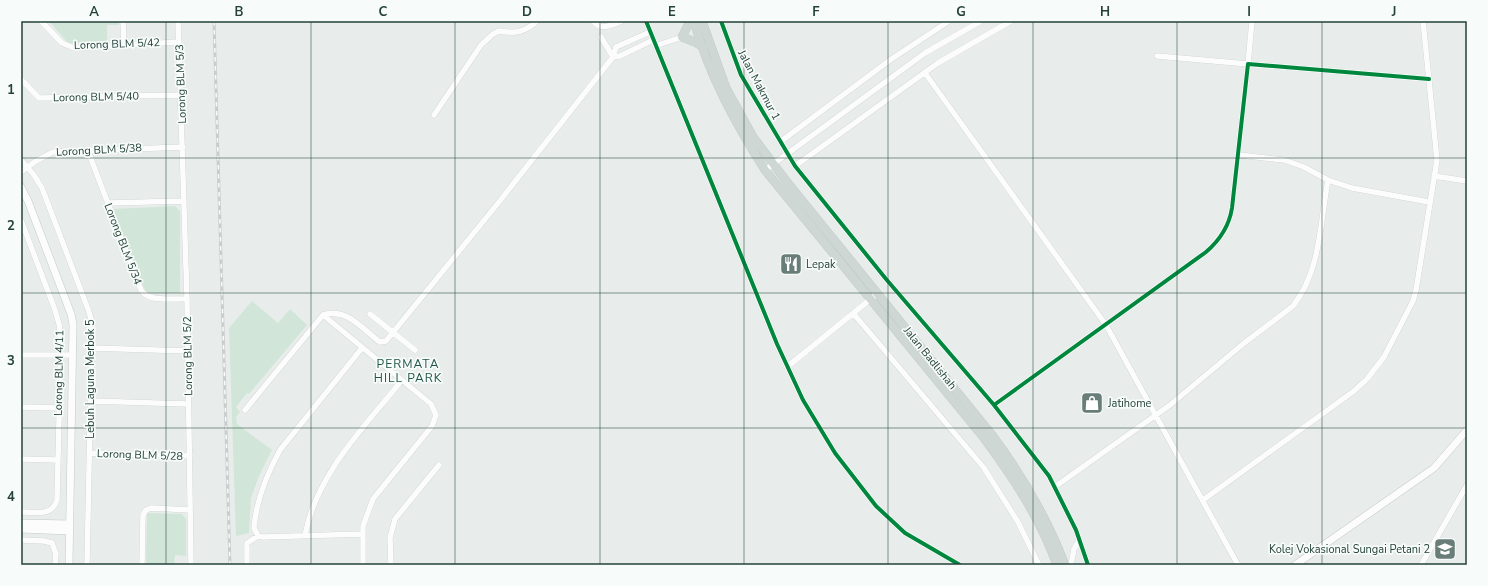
<svg xmlns="http://www.w3.org/2000/svg" width="1488" height="586" font-family="'Nunito Sans',sans-serif">
  <style>
    .green { fill: #d1e6d8 }
    .lines { fill: none; stroke-linecap: round; stroke-linejoin: round }
    .street-casing { stroke: #c5cac8; stroke-width: 6 }
    .secondary-casing { stroke: #c3cbc8; stroke-width: 8 }
    .primary-casing { stroke: #c3ccc9; stroke-width: 9 }
    .street { stroke: #fcfcfc; stroke-width: 5.5 }
    .secondary { stroke: #fcfcfc; stroke-width: 7 }
    .primary { stroke: #cfd7d5; stroke-width: 8 }
    .rail-casing { stroke: #c9cdcc; stroke-width: 3 }
    .rail { stroke: #f7fbf9; stroke-width: 1.5; stroke-dasharray: 4.5; stroke-linecap: butt }
    .cycleway-casing { stroke: #f7fbf9; stroke-width: 6 }
    .cycleway { stroke: #00873e; stroke-width: 4 }
    .grid { fill: none; stroke: #24423a; stroke-width: 1; stroke-opacity: 0.55 }
    .labels { text-anchor: middle; dominant-baseline: central; stroke-width: 3.5; stroke-linejoin: round; paint-order: stroke }
    .street-label { font-size: 11px; fill: #24423a; stroke: #f7fbf9 }
    .poi-label { font-size: 11px; fill: #24423a; stroke: #f7fbf9; text-anchor: start }
    .neighbourhood-label { font-size: 12px; letter-spacing: 1px; fill: #1f5548; stroke: #f7fbf9 }
    .neatline { fill: none; stroke: #24423a; stroke-width: 1.5 }
    .grid-label { font-size: 13px; text-anchor: middle; font-weight: bold; fill: #24423a }
  </style>
  <rect width="100%" height="100%" fill="#e8edeb"/>
  <path class="green" d="M49 21H119V25H107V41L68 43Z
    M175 206 180 211V293H146L113 209Z
    M252 301 278 323 290 309 307 325 249 394 247 393 236 407 240 412 236 417 237 424 272 450 259 476 251 498 249 533 236 536 229 328Z
    M147 513 182 514 186 519V556L175 555 174 565 146 564Z"/>
  <g class="lines">
    <g class="street-casing">
      <path id="street" d="M41 21 62 43 74 48 179 42
        M123 21 124 44
        M178 21 187 299 191 565
        M593 21C601 31 613 25 622 21
        M646 21 777 344 803 400 835 453 876 506 905 533 960 565
        M721 21 741 75 795 166 886 279 994 405 1049 476 1076 530 1088 565
        M601 37 613 57
        M655 46 682 37
        M1157 56 1248 64 1252 21
        M613 57 620 56 653 40
        M925 73 1106 325 1238 565
        M21 79 39 98 180 95
        M434 115 481 45 493 34 499 31C516 34 525 32 537 21
        M780 142 890 60 949 21
        M88 151 141 290C149 303 173 298 187 299
        M1239 155 1284 160 1304 167 1328 180 1352 188 1429 202
        M21 160 34 175 42 188 88 309 92 322 87 565
        M795 166 938 63 1011 21
        M765 170 925 53 981 21
        M21 172 36 161 53 152 183 147
        M1434 176 1467 181
        M108 203 184 201
        M21 220 55 310 59 324 61 339 57 500C52 517 35 512 21 512
        M853 313 984 468 1018 522 1039 565
        M370 314 415 350
        M323 315 431 404 436 415 432 426 373 499 363 526V565
        M91 348 188 351
        M362 348 280 450C267 474 256 500 254 528L258 536 263 537 362 534
        M21 355H73
        M787 367 878 293
        M91 401 188 404
        M994 405 1206 252C1220 240 1229 227 1232 208L1248 64 1429 79
        M21 407 58 408
        M245 410 323 315C347 307 363 330 380 342L386 341 499 202 613 57 616 47 650 32
        M90 453 190 456
        M21 459 57 460
        M1056 486 1170 405 1243 344 1293 306C1321 270 1320 223 1328 180
        M1203 500 1354 391 1367 379 1384 357 1413 301 1416 290 1437 160 1423 21
        M305 535C317 473 364 428 402 380
        M21 540 44 541 52 543 56 554 55 565
        M142 565 143 515 146 510 151 508 190 510
        M247 565V543L258 536
        M391 565 390 538 395 519 439 465
        M1071 565 1074 549 1080 539
        M1421 565 1467 485"/>
    </g>
    <g class="secondary-casing">
      <path id="secondary" d="M21 187 28 201 71 314 73 324 69 565
        M21 523 70 524
        M21 529 69 531
        M1295 565 1434 468 1467 430"/>
    </g>
    <g class="primary-casing">
      <path id="primary" d="M690 21 682 37 695 42 703 47
        M694 21C709 75 735 123 765 170L984 438C1013 477 1040 518 1057 565
        M702 21 726 88 753 137 787 182 992 435C1022 475 1047 518 1065 565"/>
    </g>
    <use href="#street" class="street"/>
    <use href="#secondary" class="secondary"/>
    <use href="#primary" class="primary"/>
    <g class="rail-casing">
      <path id="rail" d="M214 21 230 565"/>
    </g>
    <use href="#rail" class="rail"/>
    <g class="cycleway-casing">
      <path id="cycleway" d="M646 21 777 344 803 400 835 453 876 506 905 533 960 565
        M721 21 741 75 795 166 886 279 994 405 1049 476 1076 530 1088 565
        M994 405 1206 252C1220 240 1229 227 1232 208L1248 64 1429 79"/>
    </g>
    <use href="#cycleway" class="cycleway"/>
  </g>
  <path class="grid" d="M166 21V565M311 21V565M455 21V565M600 21V565M744 21V565M888 21V565M1033 21V565M1177 21V565M1322 21V565M21 158H1467M21 293H1467M21 428H1467"/>
  <defs>
    <g id="restaurant-square" transform="scale(1.15)"><rect x="-9" y="-9" width="18" height="18" rx="4" fill="#697e78" stroke="#f7fbf9"/><path d="M-5-6h1v4h1v-4h1v4h1v-4h1v5L-1.5 .5V6h-2V.5L-5-1ZM5-6V6H3V1.5H1.5Q1.5-4 5-6Z" fill="#fff"/></g>
    <g id="shop-square" transform="scale(1.15)"><rect x="-9" y="-9" width="18" height="18" rx="4" fill="#697e78" stroke="#f7fbf9"/><path d="M-5-2.5h2.3a2.7 3.5 0 0 1 5.4 0H5L5.5 6h-11ZM-1.5-2.5h3a1.5 2.3 0 0 0-3 0Z" fill="#fff"/></g>
    <g id="school-square" transform="scale(1.15)"><rect x="-9" y="-9" width="18" height="18" rx="4" fill="#697e78" stroke="#f7fbf9"/><path d="M0-5L7-2L0 1L-7-2ZM-4 1L0 2.5L4 1V4Q0 6-4 4Z" fill="#fff"/></g>
  </defs>
  <g fill-rule="evenodd">
    <use href="#restaurant-square" x="791" y="264"/>
    <use href="#shop-square" x="1092" y="403"/>
    <use href="#school-square" x="1445" y="549"/>
  </g>
  <g class="labels">
    <g class="street-label">
      <text transform="translate(117 44) rotate(-2)">Lorong BLM 5/42</text>
      <text transform="translate(181 84) rotate(-92)">Lorong BLM 5/3</text>
      <text transform="translate(759 85) rotate(62)">Jalan Makmur 1</text>
      <text transform="translate(96 97) rotate(-1)">Lorong BLM 5/40</text>
      <text transform="translate(99 150) rotate(-3)">Lorong BLM 5/38</text>
      <text transform="translate(123 244) rotate(69)">Lorong BLM 5/34</text>
      <text transform="translate(188 356) rotate(-91)">Lorong BLM 5/2</text>
      <text transform="translate(930 358) rotate(51)">Jalan Badlishah</text>
      <text transform="translate(59 373) rotate(-89)">Lorong BLM 4/11</text>
      <text transform="translate(90 379) rotate(-90)">Lebuh Laguna Merbok 5</text>
      <text transform="translate(140 455) rotate(2)">Lorong BLM 5/28</text>
    </g>
    <g class="poi-label">
      <text x="806" y="264">Lepak</text>
      <text x="1108" y="403">Jatihome</text>
      <text x="1430" y="549" text-anchor="end">Kolej Vokasional Sungai Petani 2</text>
    </g>
    <g class="neighbourhood-label">
      <text x="408" y="364">PERMATA<tspan x="408" dy="14">HILL PARK</tspan></text>
    </g>
  </g>
  <rect width="1488" height="586" fill="none" stroke="#f7fbf9" stroke-width="44"/>
  <rect x="22" y="22" width="1444" height="542" class="neatline"/>
  <g class="grid-label">
    <text x="94" y="16">A</text>
    <text x="239" y="16">B</text>
    <text x="383" y="16">C</text>
    <text x="527" y="16">D</text>
    <text x="672" y="16">E</text>
    <text x="816" y="16">F</text>
    <text x="961" y="16">G</text>
    <text x="1105" y="16">H</text>
    <text x="1249" y="16">I</text>
    <text x="1394" y="16">J</text>
    <text x="11" y="94">1</text>
    <text x="11" y="230">2</text>
    <text x="11" y="365">3</text>
    <text x="11" y="501">4</text>
  </g>
</svg>
